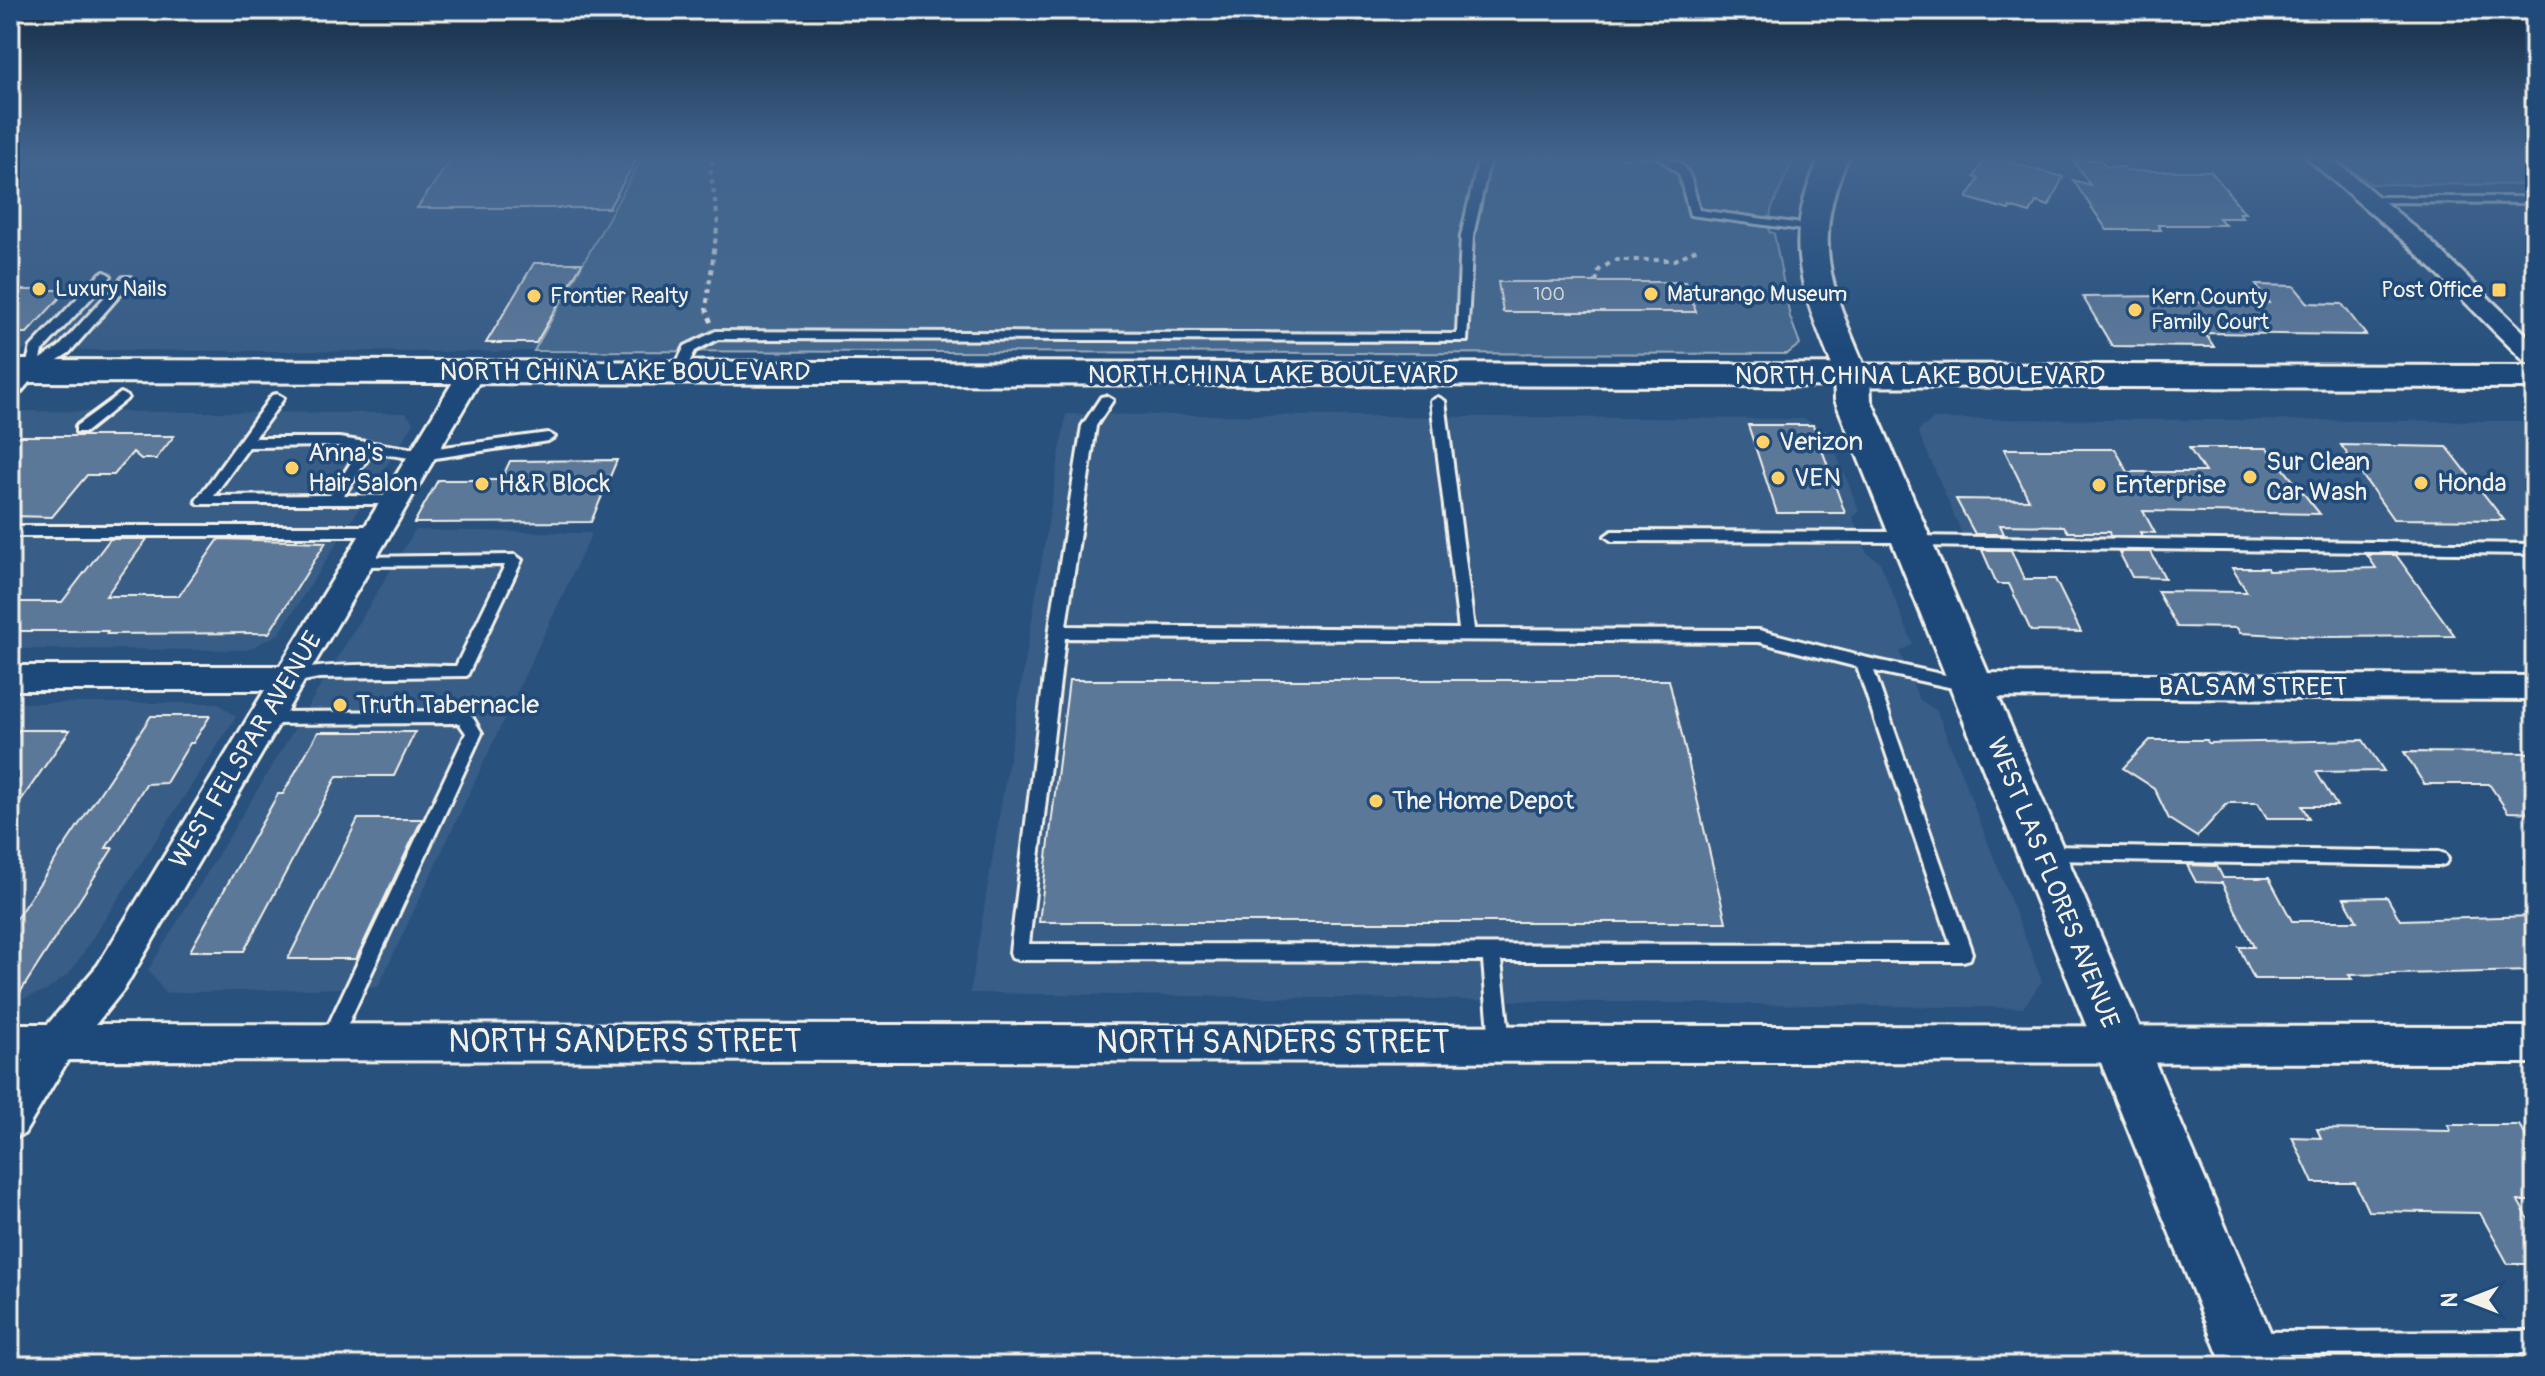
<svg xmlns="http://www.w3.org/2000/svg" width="2545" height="1376" font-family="Pangolin,sans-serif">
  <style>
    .built { fill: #375d86 }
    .green { fill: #45688e; stroke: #9cacbb; stroke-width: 2 }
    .building { fill: #5b7899; stroke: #f4f1e8; stroke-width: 2 }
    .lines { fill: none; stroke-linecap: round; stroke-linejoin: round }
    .service-casing { stroke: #f4f1e8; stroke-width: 6 }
    .minor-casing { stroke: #f4f1e8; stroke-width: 6 }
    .tertiary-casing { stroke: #f4f1e8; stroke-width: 6 }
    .secondary-casing { stroke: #f4f1e8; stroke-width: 6 }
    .primary-casing { stroke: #f4f1e8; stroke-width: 6 }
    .path { stroke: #f4f1e8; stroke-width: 4; stroke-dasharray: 5 5; stroke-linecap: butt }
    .service { fill: #1f4a7a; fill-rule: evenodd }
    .minor { fill: #1f4a7a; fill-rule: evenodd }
    .tertiary { fill: #1f4a7a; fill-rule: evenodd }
    .secondary { fill: #1f4a7a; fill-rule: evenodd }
    .primary { fill: #1f4a7a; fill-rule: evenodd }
    .poi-dot { fill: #ffd166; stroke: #1f4a7a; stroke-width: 3 }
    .labels { text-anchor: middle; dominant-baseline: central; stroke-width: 7; stroke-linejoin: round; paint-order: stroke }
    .far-number-label { font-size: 18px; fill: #ced3d4 }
    .far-poi-label { font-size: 22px; fill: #f4f1e8; stroke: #1f4a7a; text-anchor: start }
    .street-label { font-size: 26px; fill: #f4f1e8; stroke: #1f4a7a }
    .poi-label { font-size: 26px; fill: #f4f1e8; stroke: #1f4a7a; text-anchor: start }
    .near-street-label { font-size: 32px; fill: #f4f1e8; stroke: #1f4a7a }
  </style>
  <rect width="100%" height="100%" fill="#28517e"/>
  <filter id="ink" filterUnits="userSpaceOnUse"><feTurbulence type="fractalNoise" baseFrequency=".0125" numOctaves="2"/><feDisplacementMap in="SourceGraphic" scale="16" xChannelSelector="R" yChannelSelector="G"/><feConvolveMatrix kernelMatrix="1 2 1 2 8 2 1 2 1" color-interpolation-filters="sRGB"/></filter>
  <g filter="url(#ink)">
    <path class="built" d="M10 158H642L534 351 494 352 10 350Z
      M10 411 406 413 414 423 279 634 247 650 10 649Z
      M1066 414 1805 419 1827 431 1859 510 1853 518 1867 553 1880 562 1913 644 1900 652 1919 699 1937 711 2042 981 2023 1008 970 993Z
      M1933 419 2535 421V551L1968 548 1918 431Z
      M415 530 592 533 378 987 165 993 148 970Z
      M10 703H218L236 717 70 973 46 991 18 1000H10Z"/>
    <path class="green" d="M642 158H1794L1771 210 1769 232 1774 233 1790 317 1800 344 1787 354 534 351Z
      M2334 158H2535V185L2371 184Z"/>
    <path class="building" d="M452 158H637L609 208H417Z
      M1985 158H1994L2063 177 2049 206 2036 202 2030 213 2010 207 2009 210 1967 198 1979 179 1974 177Z
      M2073 160H2101L2106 167H2123L2126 171H2211L2245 213H2239L2243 218H2219L2225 225H2158L2161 230H2107L2073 180 2090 185Z
      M534 263H582L536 343H486Z
      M1498 282H1686L1696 312H1503Z
      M2256 285 2294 286 2308 303 2342 304 2366 335 2205 333 2214 347 2112 346 2083 297 2169 296 2174 302 2269 303Z
      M10 290H67L27 333H10Z
      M1748 425H1813L1845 513H1777Z
      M16 436H174L156 459H141L133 452 114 475H87L52 517 10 516V444Z
      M2341 445 2447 447 2504 520 2393 519Z
      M2189 448H2267L2320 514 2143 511 2155 533 2140 532 2142 536H2110L2109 532H2068L2064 526 2000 525 2004 534H1975L1956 499 2029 500 2004 449H2115L2128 472H2205Z
      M617 460 591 522 414 523 438 480H501L510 461Z
      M110 539H147L106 596H179L219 539 326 542 269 633 106 634 108 631H10V602H62Z
      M1982 550H2011L2024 579H2055L2081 632 2031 631 2009 584H1997Z
      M2119 552H2151L2165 578 2132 577Z
      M2367 555H2396L2455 636 2321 637 2240 633 2237 628 2177 627 2157 591 2247 592 2232 568H2267L2268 571 2376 568Z
      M1069 680H1669L1726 922H1039Z
      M151 716H210L193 743H190L166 783 146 784 106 848H113L10 1008V928Z
      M19 730H70L10 816V742Z
      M318 732H415L394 776H337L244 951H190L278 794H283Z
      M2150 740H2207L2208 743 2363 740 2384 771 2316 772 2337 806H2302L2309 818H2267L2258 803H2228L2197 837 2169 819 2154 788 2123 768Z
      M2404 752 2535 753V813L2508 812 2489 784H2424Z
      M358 819H422L356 959H288Z
      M2187 865 2217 866 2223 878H2269L2292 921H2357L2344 898 2387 897 2400 920 2535 916V971L2349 975 2352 979H2254L2239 947H2254L2222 883 2196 882Z
      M2448 1125H2519L2535 1151V1201H2518L2535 1230V1264H2508L2480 1213 2368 1211 2355 1183H2313L2292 1137 2321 1138 2317 1129 2451 1131Z"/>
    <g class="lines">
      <g class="service-casing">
        <path id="service" d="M1479 158H1490L1473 236 1467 341 718 339 695 351 683 375 678 376 672 372 685 346 716 331 1457 334 1461 236Z
          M1659 158C1692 158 1692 184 1699 210L1810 225 1816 228 1810 231 1690 215 1679 174Z
          M2371 197H2535V203L2367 202 2365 200Z
          M105 272 111 276 109 279 42 351 40 359 59 347 123 277H131L133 280 69 353 36 374 15 399 10 400V388L25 370 31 347 101 273Z
          M121 393 128 397 126 400 86 432H76V426Z
          M277 394 284 398 255 438H339L422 450 548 433 555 437 548 441 422 460 372 452 344 495 401 496 403 499 396 504H198L196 501 198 498 272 395ZM339 446 359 450 330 495 214 496 249 447Z
          M1106 396 1113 400 1096 426 1066 626 1459 629 1431 401 1438 397 1445 401 1474 629 1759 630 1863 657 1973 681 1975 685 1973 689 1967 691 1874 671 1972 953 1970 959 1963 961H1501L1510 1043 1507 1049 1500 1052 1493 1049 1490 1043 1483 961 1019 960 1012 958 1010 952 1051 620 1082 426 1101 397ZM1065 638 1759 642 1857 667 1951 945 1029 944Z
          M10 526H377L384 531 377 536H10Z
          M1612 531 1900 532 1912 536 2535 544V554L1911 546 1899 542 1612 541 1605 536Z
          M515 555 522 560 467 676 319 678 288 684 280 678C295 659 426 666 456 666L505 565 359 566 354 565 352 561 354 557Z
          M464 711 470 713 482 733 337 1048 330 1051 323 1048 320 1042 323 1036 466 733 459 723 265 724 259 722 257 718 259 714 265 712Z
          M2044 846 2439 852 2445 854 2448 859 2445 864 2439 866 2044 860 2038 858 2035 853 2038 848Z
          M2535 1331V1353L2253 1354 2245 1351 2242 1343 2245 1335 2253 1332Z"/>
      </g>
      <g class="minor-casing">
        <path id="minor" d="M2307 158H2332L2424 235 2535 343V365L2526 363 2408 245Z
          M472 364 481 366 485 372 124 989 96 1024 2535 1027V1063L68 1060 24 1134 10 1139V1083L24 1060H10V1024H48L98 965 265 690H10V666H280L459 372 463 366Z
          M1971 673 2535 676V700L1971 697 1960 694 1955 685 1960 676Z"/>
      </g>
      <g class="tertiary-casing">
        <path id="tertiary" d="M1820 158H1848C1808 244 1834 294 1868 375L1864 382 1852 385 1840 382 1836 375C1803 293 1779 243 1820 158Z"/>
      </g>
      <g class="secondary-casing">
        <path id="secondary" d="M1852 364 1865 367 1870 375 1871 400 2285 1366H2223L1835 400 1834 375 1839 367Z"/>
      </g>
      <g class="primary-casing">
        <path id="primary" d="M10 360 2535 366V388L10 382Z"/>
      </g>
      <path class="path" d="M1596 282 1599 270 1615 260H1675L1699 248
        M711 322 706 309 718 221 710 167 715 158"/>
      <use href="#service" class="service"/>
      <use href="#minor" class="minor"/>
      <use href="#tertiary" class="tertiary"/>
      <use href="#secondary" class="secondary"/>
      <use href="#primary" class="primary"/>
    </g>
  </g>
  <linearGradient id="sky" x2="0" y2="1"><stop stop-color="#162d45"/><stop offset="0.45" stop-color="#42658f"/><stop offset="1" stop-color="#42658f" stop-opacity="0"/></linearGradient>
  <rect width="2545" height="351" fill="url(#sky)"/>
  <g class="poi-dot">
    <circle cx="39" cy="289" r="8"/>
    <rect x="2491" y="282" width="16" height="16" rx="4"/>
    <circle cx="1651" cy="294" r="8"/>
    <circle cx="534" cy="296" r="8"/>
    <circle cx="2135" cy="310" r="8"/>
    <circle cx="1763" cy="442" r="8"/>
    <circle cx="292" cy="468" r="8"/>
    <circle cx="2250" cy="477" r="8"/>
    <circle cx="1778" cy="478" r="8"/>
    <circle cx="2421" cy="483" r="8"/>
    <circle cx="482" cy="484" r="8"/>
    <circle cx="2099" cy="485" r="8"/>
    <circle cx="340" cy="705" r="8"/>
    <circle cx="1376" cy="801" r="8"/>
  </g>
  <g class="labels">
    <g class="far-number-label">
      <text x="1549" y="294">100</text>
    </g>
    <g class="far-poi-label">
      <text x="55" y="289">Luxury Nails</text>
      <text x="2483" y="290" text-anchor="end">Post Office</text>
      <text x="1667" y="294">Maturango Museum</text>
      <text x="550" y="296">Frontier Realty</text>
      <text x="2151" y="297">Kern County<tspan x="2151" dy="25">Family Court</tspan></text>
    </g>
    <g class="street-label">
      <text x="625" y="372">NORTH CHINA LAKE BOULEVARD</text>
      <text x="1273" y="375">NORTH CHINA LAKE BOULEVARD</text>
      <text x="1920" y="376">NORTH CHINA LAKE BOULEVARD</text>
      <text x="2253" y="687">BALSAM STREET</text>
      <text transform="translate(246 750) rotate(-59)">WEST FELSPAR AVENUE</text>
      <text transform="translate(2053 883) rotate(68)">WEST LAS FLORES AVENUE</text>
    </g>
    <g class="poi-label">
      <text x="1779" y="442">Verizon</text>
      <text x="308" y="453">Anna's<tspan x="308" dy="30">Hair Salon</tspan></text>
      <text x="2266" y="462">Sur Clean<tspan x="2266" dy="30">Car Wash</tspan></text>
      <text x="1794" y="478">VEN</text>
      <text x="2437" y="483">Honda</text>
      <text x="498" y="484">H&amp;R Block</text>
      <text x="2115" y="485">Enterprise</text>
      <text x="356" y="705">Truth Tabernacle</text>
      <text x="1392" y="801">The Home Depot</text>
    </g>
    <g class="near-street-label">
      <text x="625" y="1042">NORTH SANDERS STREET</text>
      <text x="1273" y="1043">NORTH SANDERS STREET</text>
    </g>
  </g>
  <rect width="2545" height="1376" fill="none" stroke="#1f4a7a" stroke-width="40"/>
  <rect x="20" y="20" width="2505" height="1336" fill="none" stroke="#f4f1e8" stroke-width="3" filter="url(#ink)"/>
  <g transform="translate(2469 1300) rotate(270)" stroke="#1f4a7a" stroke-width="6" paint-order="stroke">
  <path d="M0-6L14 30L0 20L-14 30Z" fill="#f4f1e8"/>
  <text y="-12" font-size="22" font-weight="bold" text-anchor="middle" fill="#f4f1e8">N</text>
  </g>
</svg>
